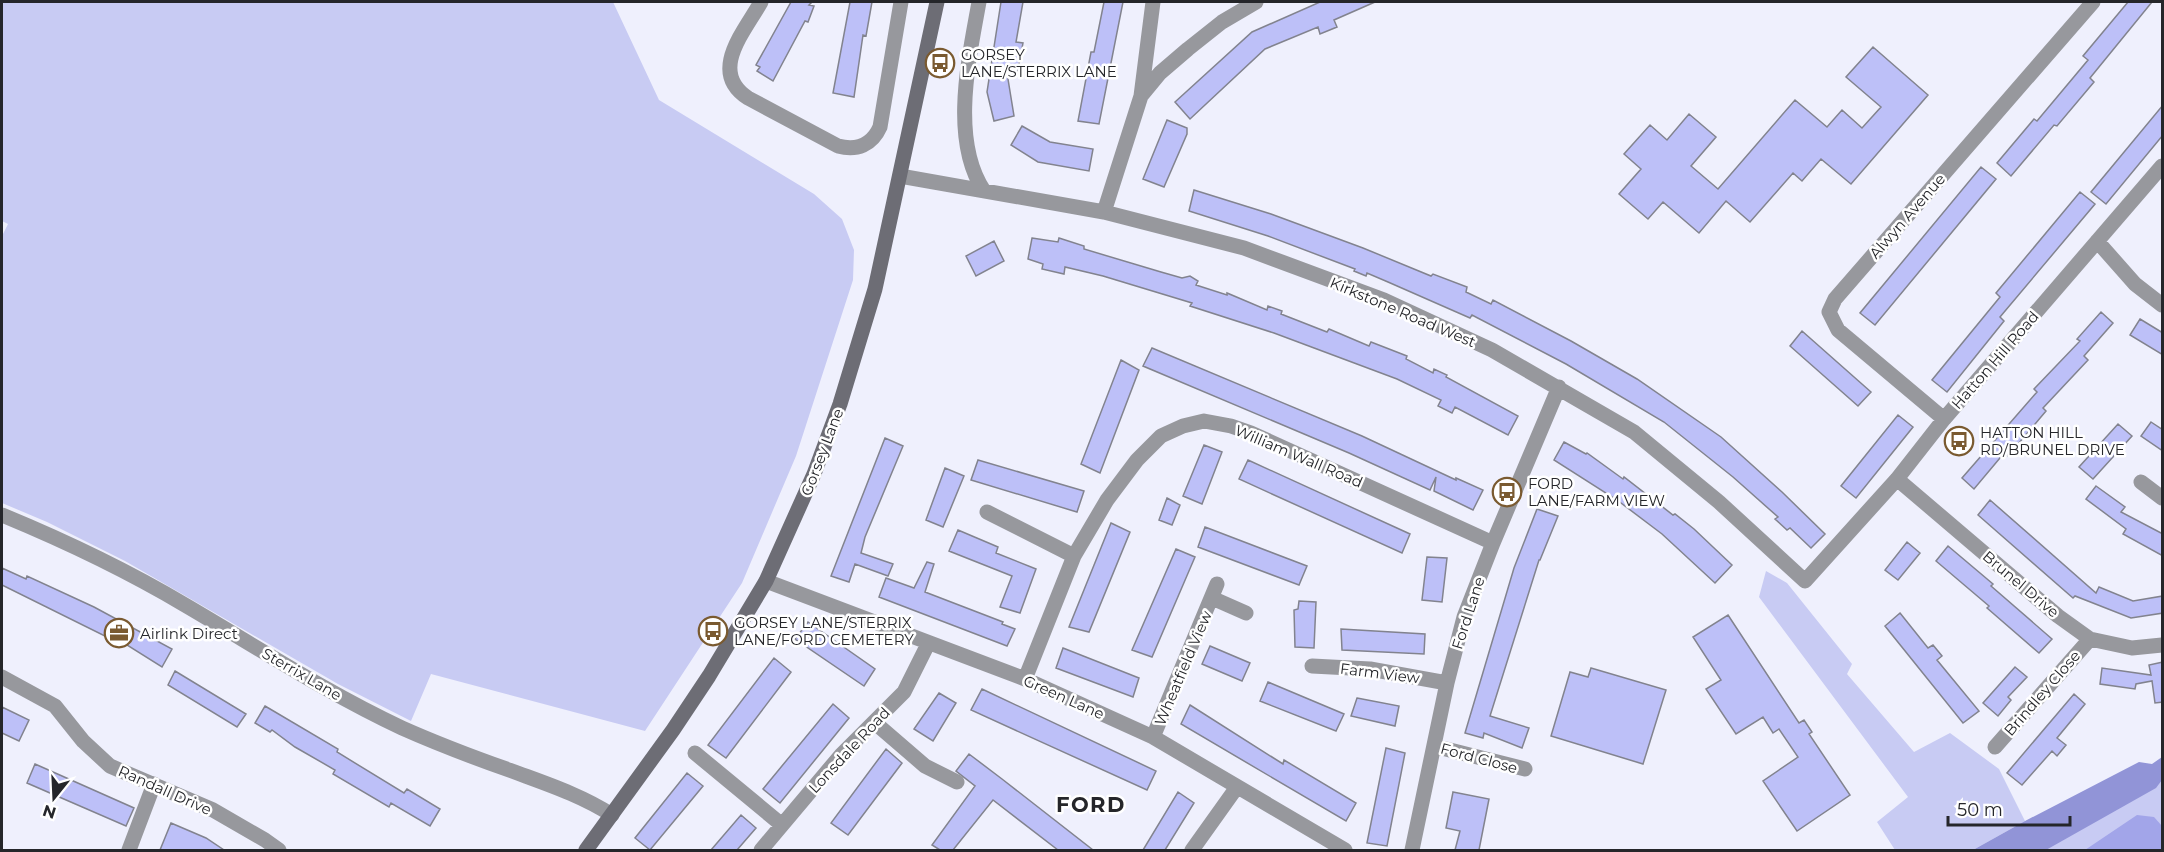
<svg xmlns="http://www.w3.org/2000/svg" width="2164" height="852" font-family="Montserrat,sans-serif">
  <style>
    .green { fill: #c8cbf3 }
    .forest { fill: #a2a5e9 }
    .water { fill: #9194d7 }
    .building { fill: #bdc0f8; stroke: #82838e; stroke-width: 1.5 }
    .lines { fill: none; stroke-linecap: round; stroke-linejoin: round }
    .minor { stroke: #97989d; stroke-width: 15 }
    .tertiary { stroke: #97989d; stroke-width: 15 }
    .secondary { stroke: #6d6d75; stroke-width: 15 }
    .labels { text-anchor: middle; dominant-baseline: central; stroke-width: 5; stroke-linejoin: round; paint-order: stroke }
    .poi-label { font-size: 15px; fill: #25262a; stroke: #fff; text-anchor: start }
    .street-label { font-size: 15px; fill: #25262a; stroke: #fff }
    .district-label { font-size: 21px; font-weight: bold; letter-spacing: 1.5px; fill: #25262a; stroke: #fff }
  </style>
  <rect width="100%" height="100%" fill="#eff0fd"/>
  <path class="green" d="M2 2H613L659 100 814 194 842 219 854 250 853 280 796 456 742 583 645 731 431 674 411 721 338 684 125 561 47 522 2 503V236L8 224 2 221Z
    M1766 571 1787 583 1852 664 1847 674 1914 752 1950 733 1999 769 2025 821 1973 850H1895L1877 822 1908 797 1759 597Z
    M2162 764V850H2010Z"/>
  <path class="forest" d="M2137 815 2154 817 2162 826V850L2131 849 2128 850H2085Z"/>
  <path class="water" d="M2162 757V780L2156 788 2046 850H1973L2025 821 2139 762 2152 764Z"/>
  <path class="building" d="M791 2H812L809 5 814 6 808 22 805 21 773 81 757 71 760 67 756 65Z
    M850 2H872L866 36 863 35 854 97 833 93Z
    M1001 2H1023L1016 42 1023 43 1017 75 1007 73 1014 116 994 121 987 92Z
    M1104 2H1123L1099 124 1078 121 1091 52H1094Z
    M1320 2H1375L1334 20 1337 27 1320 34 1318 27 1265 49 1190 119 1175 102 1252 32Z
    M2128 2H2152L2090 78 2094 82 2057 126 2054 125 2011 176 1997 163 2034 119 2037 121 2088 60 2083 56Z
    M1873 47 1928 95 1851 184 1821 159 1802 181 1793 173 1750 222 1726 201 1699 233 1663 202 1648 219 1619 194 1641 169 1624 154 1650 125 1667 140 1689 114 1716 137 1691 166 1718 189 1795 100 1827 127 1842 110 1862 128 1881 107 1846 77Z
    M2163 105V135L2106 204 2091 192Z
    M1167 120 1187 128V134L1164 187 1143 179Z
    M1022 126 1050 142 1093 149 1089 171 1038 162 1011 145Z
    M1981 167 1996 179 1875 325 1860 313Z
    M1194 190 1271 214 1363 248 1431 276 1433 274 1467 287 1466 292 1491 304 1493 300 1571 341 1637 379 1721 437 1782 492 1825 534 1811 548 1790 528 1787 530 1775 519 1778 517 1733 477 1664 422 1566 364 1472 315 1470 318 1388 282 1367 273 1366 276 1354 271 1355 269 1268 236 1189 211Z
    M2080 192 2095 204 2000 317 2004 321 1947 392 1932 380 2000 297 1996 293Z
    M1032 238 1058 242 1059 238 1084 246V249L1161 272 1182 278 1190 276 1198 281 1196 285 1227 295V293L1267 310 1268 306 1282 311 1281 314 1327 332 1329 329 1369 346 1371 342 1407 356 1406 359 1433 373 1434 369 1447 375 1446 377 1518 416 1508 435 1455 407 1452 413 1438 406 1441 400 1397 379 1274 333 1190 306 1192 303 1103 276 1065 267 1064 274 1042 269 1043 264 1028 259Z
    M994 241 1004 261 976 276 966 256Z
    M2101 312 2113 323 2084 356 2088 360 2043 408 2046 411 2008 456 2005 452 1974 489 1962 478 2037 392 2034 389 2080 341 2077 339Z
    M2140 319 2163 333V355L2130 335Z
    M1802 331 1871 392 1858 406 1790 346Z
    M1152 348 1362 436 1456 480V478L1483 490 1473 510 1434 491 1436 477 1430 490 1349 453 1143 366Z
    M1121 360 1139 370 1100 473 1081 464Z
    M1898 415 1913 427 1856 498 1841 486Z
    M2151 422 2163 430V451L2141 436Z
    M2118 424 2132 436 2093 479 2079 467Z
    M885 438 903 446 865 537 861 553 893 564 888 576 855 564 849 582 831 576Z
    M1564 442 1586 454 1587 453 1623 479 1624 477 1673 515 1675 514 1694 529 1732 565 1715 583 1662 534 1617 500 1554 460Z
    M1204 445 1222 452 1202 504 1183 496Z
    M978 460 1084 491 1077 512 971 480Z
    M1248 460 1410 534 1402 553 1239 479Z
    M945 468 964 476 943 527 926 520Z
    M2096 486 2125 507 2121 512 2163 534V556L2123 534 2126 529 2086 499Z
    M1167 498 1180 505 1172 525 1159 520Z
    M1990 500 2096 593 2099 587 2133 601 2163 596V613L2131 618 2075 596 2073 598 1978 515Z
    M1537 509 1558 516 1540 560H1539L1490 716 1529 728 1522 748 1484 733 1483 738 1465 733 1514 568Z
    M1111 523 1130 532 1089 632 1069 627Z
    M1205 527 1307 566 1299 585 1198 547Z
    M958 530 998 547 996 553 1036 569 1020 613 1000 607 1012 576 949 551Z
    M1907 542 1920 553 1898 580 1885 570Z
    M1948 546 1993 584 1991 586 2052 639 2039 653 1987 608 1989 606 1936 561Z
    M1176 549 1195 557 1152 657 1132 650Z
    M1427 557 1447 558 1442 602 1422 600Z
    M927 562 934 564 925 592 1003 622 1002 624 1015 629 1007 646 879 597 886 578 914 588Z
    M2 568 26 579 27 576 94 607 172 649 162 667 124 643 123 645 2 585Z
    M1299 601 1316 602 1314 648 1295 647 1294 610 1298 609Z
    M1900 613 1928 648 1933 645 1942 656 1937 660 1979 711 1963 723 1885 626Z
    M1728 615 1799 723 1804 720 1812 732 1809 734 1850 795 1797 831 1763 781 1798 757 1779 729 1773 733 1763 717 1736 734 1706 689 1721 680 1693 637Z
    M808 622 875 669 864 686 795 639Z
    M1341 629 1425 634 1424 654 1342 650Z
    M1210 646 1250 663 1242 681 1202 664Z
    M1063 648 1139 678 1133 697 1056 668Z
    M774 658 791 672 726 758 708 745Z
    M2163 662V702L2155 703 2152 681 2136 684 2135 689 2100 684 2102 668 2151 675 2149 665Z
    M2015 667 2027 677 2008 697 2011 700 1998 716 1983 703Z
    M1591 668 1666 690 1643 764 1551 736 1570 672 1588 677Z
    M175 671 246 714 237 727 168 685Z
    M1268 682 1344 714 1336 731 1260 701Z
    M982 689 1156 771 1147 790 971 710Z
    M939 693 956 703 933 741 914 729Z
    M2074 694 2085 704 2057 738 2066 745 2057 756 2052 751 2022 785 2007 773Z
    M1357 698 1399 706 1395 726 1351 716Z
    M833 704 849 718 780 803 763 789Z
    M1190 705 1283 764 1284 760 1356 803 1346 821 1181 724Z
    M265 706 338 749 337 752 404 793 407 789 440 809 430 826 391 803 389 807 333 774 335 770 295 747 272 730 270 732 255 723Z
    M2 707 29 720 19 741 2 733Z
    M1386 748 1405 753 1387 846 1367 843Z
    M886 749 902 763 848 835 831 823Z
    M969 754 1002 779 1093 850H1058L993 800 953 850H940L932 845 975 786 956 771Z
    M35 764 134 808 126 826 27 783Z
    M687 773 703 786 650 850 635 838Z
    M1178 792 1194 803 1165 850H1143Z
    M1453 792 1489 799 1479 850H1455L1460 831 1446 828Z
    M741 815 756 828 737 850H711Z
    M171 823 206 838 224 850H160Z"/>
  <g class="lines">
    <path class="minor" d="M761 2C744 32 708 72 748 98L838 146C857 151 872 145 880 127L901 2
      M979 2C969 58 950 140 984 191
      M1141 96 1153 2
      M900 176 1104 212 1244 248 1384 300 1492 350 1634 432 1719 502 1805 581 1897 479 1944 419 2162 166
      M1104 212 1141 96 1160 73 1188 49 1222 22 1256 2
      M2097 241 2135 284 2162 305
      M1944 419 1838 330 1829 312 1835 299 2093 2
      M1897 479 2058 616 2090 639 2132 648 2162 645
      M2141 482 2162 498
      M987 512 1074 556
      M766 581 1025 679 1153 737 1345 850
      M1212 598 1246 613
      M1312 666 1370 669 1447 683
      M2 677 55 706 83 741 110 766 213 810 265 840 279 850
      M1025 679 1074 556 1107 500 1137 460 1161 436 1183 426 1204 421 1231 426 1251 433 1493 543
      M874 722 925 766 957 782
      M1153 737 1217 584
      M1434 746 1525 769
      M1995 747 2090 639
      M695 753 782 825
      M129 850 154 784
      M761 850 841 755 904 692 928 644
      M1192 850 1237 787
      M1412 850 1447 683 1464 617 1493 543 1559 387"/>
    <path class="tertiary" d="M2 515C65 541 126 570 185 605 257 647 327 693 402 728 438 744 475 758 512 771 547 784 581 795 612 815"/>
    <path class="secondary" d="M586 850 673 730 709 676 766 581 814 474 840 404 875 289 937 2"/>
  </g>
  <defs>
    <g id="bus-ring" transform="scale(1.5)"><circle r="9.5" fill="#fff" stroke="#7a5a30" stroke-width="1.5"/><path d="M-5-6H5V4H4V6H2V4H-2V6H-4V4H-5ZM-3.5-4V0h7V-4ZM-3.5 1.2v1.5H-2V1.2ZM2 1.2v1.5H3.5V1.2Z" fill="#7a5a30"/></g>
    <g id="office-ring" transform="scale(1.5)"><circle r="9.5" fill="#fff" stroke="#7a5a30" stroke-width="1.5"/><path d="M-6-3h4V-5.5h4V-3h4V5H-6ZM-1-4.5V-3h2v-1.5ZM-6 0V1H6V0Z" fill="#7a5a30"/></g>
  </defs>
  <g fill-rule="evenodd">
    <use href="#bus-ring" x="940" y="63"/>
    <use href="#bus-ring" x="1959" y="441"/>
    <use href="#bus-ring" x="1507" y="492"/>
    <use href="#bus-ring" x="713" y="631"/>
    <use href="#office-ring" x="119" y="633"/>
  </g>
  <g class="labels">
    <g class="poi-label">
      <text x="961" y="54">GORSEY<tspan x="961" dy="17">LANE/STERRIX LANE</tspan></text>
      <text x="1980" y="432">HATTON HILL<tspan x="1980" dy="17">RD/BRUNEL DRIVE</tspan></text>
      <text x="1528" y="483">FORD<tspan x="1528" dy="17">LANE/FARM VIEW</tspan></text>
      <text x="734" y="622">GORSEY LANE/STERRIX<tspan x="734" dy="17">LANE/FORD CEMETERY</tspan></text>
      <text x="140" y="633">Airlink Direct</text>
    </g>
    <g class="street-label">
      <text transform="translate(1907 216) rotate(-49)">Alwyn Avenue</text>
      <text transform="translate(1403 312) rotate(23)">Kirkstone Road West</text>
      <text transform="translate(1995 360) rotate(-49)">Hatton Hill Road</text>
      <text transform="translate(822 452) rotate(-69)">Gorsey Lane</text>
      <text transform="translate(1299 456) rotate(23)">William Wall Road</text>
      <text transform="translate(2021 584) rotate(40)">Brunel Drive</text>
      <text transform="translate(1468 613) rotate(-72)">Ford Lane</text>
      <text transform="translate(1183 668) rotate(-67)">Wheatfield View</text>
      <text transform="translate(1380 673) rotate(7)">Farm View</text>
      <text transform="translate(302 674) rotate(30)">Sterrix Lane</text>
      <text transform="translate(2042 693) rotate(-49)">Brindley Close</text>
      <text transform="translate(1064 697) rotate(24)">Green Lane</text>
      <text transform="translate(849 750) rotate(-47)">Lonsdale Road</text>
      <text transform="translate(1479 758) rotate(15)">Ford Close</text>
      <text transform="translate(165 790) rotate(24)">Randall Drive</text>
    </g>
    <g class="district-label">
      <text x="1091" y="804">FORD</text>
    </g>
  </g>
  <rect width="2164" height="852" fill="none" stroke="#25262a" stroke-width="6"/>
  <g transform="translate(54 798) rotate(198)" stroke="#ffffff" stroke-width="4.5" paint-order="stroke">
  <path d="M0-4.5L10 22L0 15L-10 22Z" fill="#25262a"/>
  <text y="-9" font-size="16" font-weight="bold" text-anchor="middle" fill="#25262a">N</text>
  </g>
  <path d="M1948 816v9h122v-9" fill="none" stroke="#25262a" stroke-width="3"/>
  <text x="1957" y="816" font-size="18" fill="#25262a" stroke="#ffffff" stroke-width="4.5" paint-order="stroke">50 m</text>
</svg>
